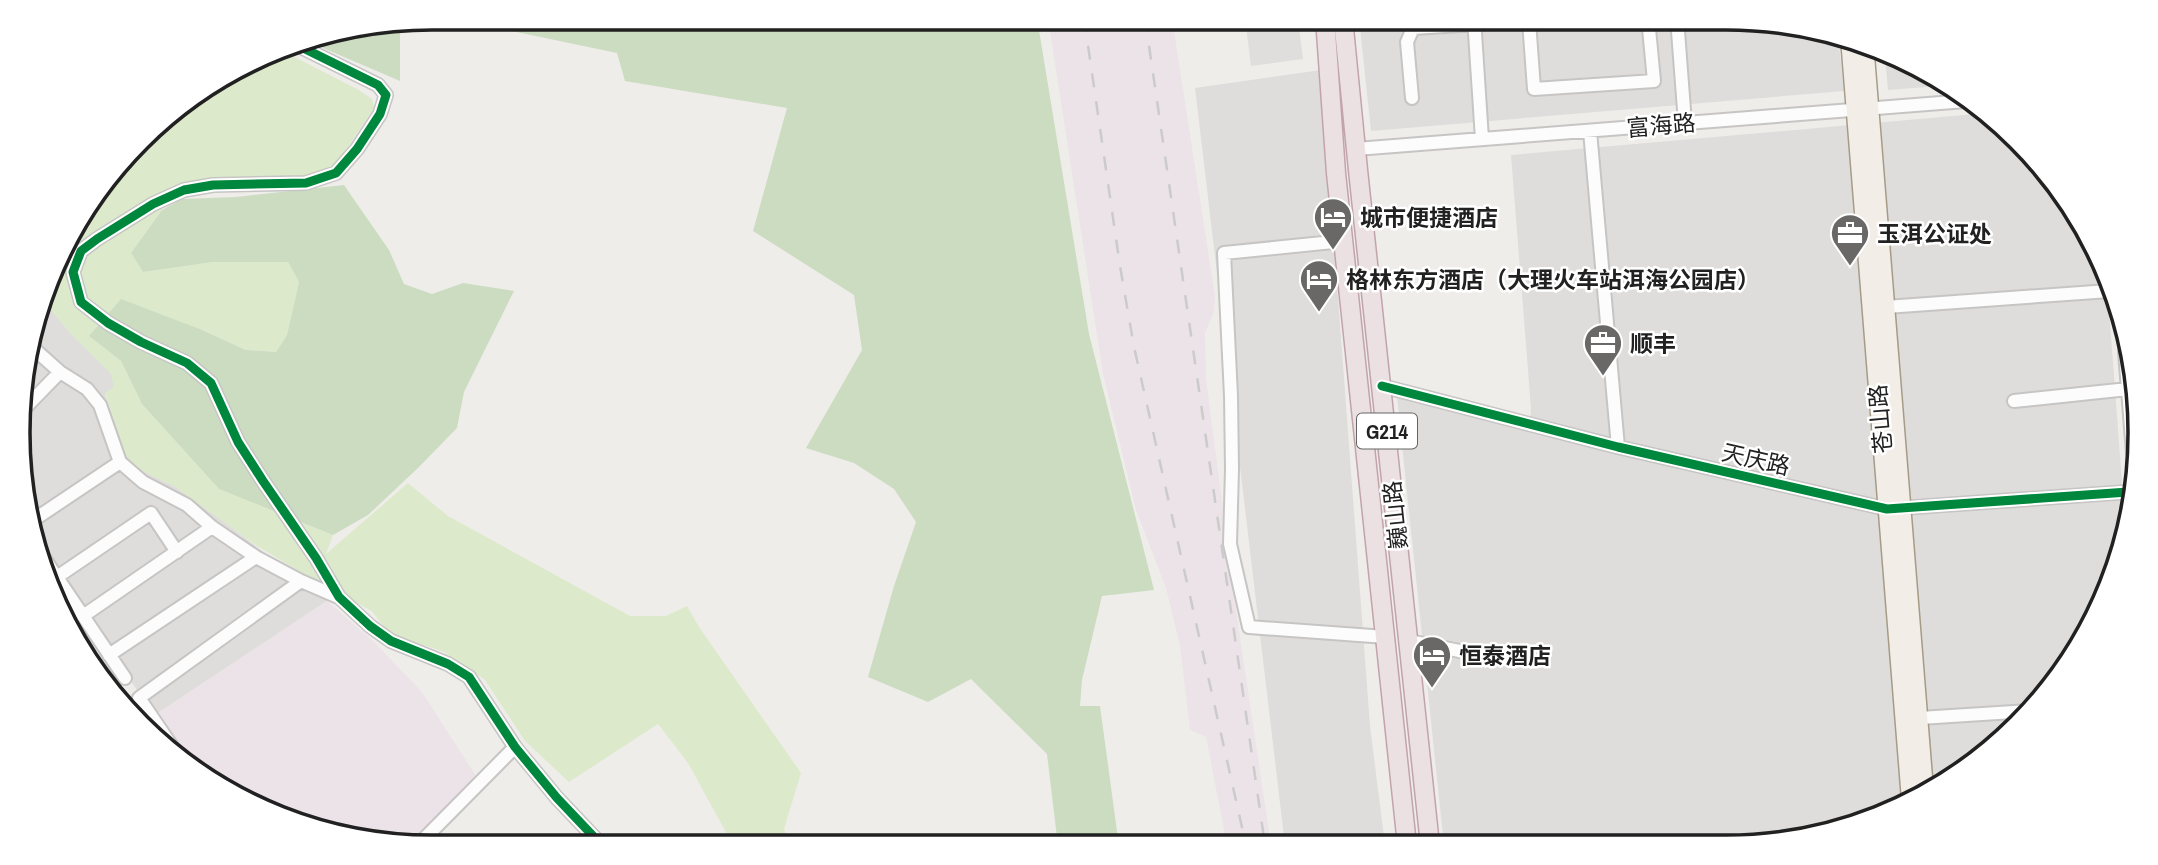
<svg xmlns="http://www.w3.org/2000/svg" width="2158" height="865" font-family="'Archivo Narrow','Noto Sans SC',sans-serif">
  <style>
    .residential { fill: #dedddb }
    .industrial { fill: #ece3e8 }
    .grass { fill: #dceacb }
    .forest { fill: #cbdcc1 }
    .parking { fill: #dfdedd }
    .lines { fill: none; stroke-linecap: round; stroke-linejoin: round }
    .minor-casing { stroke: #c6c5c4; stroke-width: 16 }
    .major-casing { stroke: #a59b87; stroke-width: 19 }
    .highway-casing { stroke: #c2a3ac; stroke-width: 21 }
    .minor { stroke: #fdfcfc; stroke-width: 12 }
    .major { stroke: #f2ede7; stroke-width: 16 }
    .highway { stroke: #ebe1e2; stroke-width: 18 }
    .rail { stroke: #cbcbcb; stroke-width: 2.5; stroke-dasharray: 14 14; stroke-linecap: butt }
    .cycleway-casing { stroke: #fff; stroke-width: 13 }
    .cycleway { stroke: #00873e; stroke-width: 9 }
    .labels { text-anchor: middle; dominant-baseline: central; stroke-width: 5; stroke-linejoin: round; paint-order: stroke }
    .shield { fill: #fff; stroke: #646464; stroke-width: 2 }
    .shield-label { font-size: 21px; font-weight: bold; fill: #212121 }
    .street-label { font-size: 23px; fill: #212121; stroke: #fff }
    .poi-label { font-size: 23px; font-weight: bold; fill: #212121; stroke: #fff; text-anchor: start }
    .rim { fill: none; stroke: #212121; stroke-width: 3.5 }
  </style>
  <rect width="100%" height="100%" fill="#efedea"/>
  <path class="residential" d="M1359 18H1726L1838 36 1844 91 1371 131Z
    M1885 55 1939 86 1888 90Z
    M1321 70 1370 726 1385 845H1285L1195 88Z
    M1987 113 1999 120 2098 249 2107 283 2123 496H2128L2119 566 2071 663 1999 745 1885 816 1780 844 1444 845 1397 397 1530 429 1531 408 1511 155Z
    M46 304 72 335 112 374 114 387 105 394 127 456 141 470 174 486 205 507 327 601 155 715 45 561 26 514 21 378Z"/>
  <path class="industrial" d="M1048 18H1172L1215 296 1214 312 1205 333 1206 378 1237 617 1271 845H1227L1206 737 1190 730 1180 646 1166 588 1136 510 1103 374Z
    M327 601 371 639 422 692 476 776 409 844 299 826 199 772 155 715Z"/>
  <path class="grass" d="M281 50 359 90 372 99 374 108 333 169 307 178 157 198 162 210 131 253 143 272 213 262H288L299 282 287 335 276 352 246 350 202 330 89 336 121 361 142 404 219 489 333 535 326 554 408 483 448 516 630 616H666L687 606 699 627 801 773 784 829 788 840 793 847H734L688 763 658 724 569 782 525 741 485 680 444 652 388 633 372 611 326 587 257 546 174 486 140 470 126 456 105 393 114 387 111 374 72 335 46 304 73 225 159 120Z"/>
  <path class="forest" d="M450 18H1037L1089 334 1154 590 1102 596 1082 680 1080 706H1100L1119 846H1058L1047 754 971 679 928 702 868 677 894 586 916 522 894 489 854 463 806 448 862 350 854 295 753 231 787 108 625 81 617 53Z
    M400 23V81L302 39Z
    M344 185 389 250 404 284 432 294 463 283 514 291 464 392 457 428 418 468 368 515 333 535 219 489 142 404 121 361 89 336 121 299 202 330 246 350 276 352 287 335 299 282 288 262H213L143 272 131 253 162 210 182 199 236 197Z"/>
  <path class="parking" d="M1245 18H1298L1303 59 1251 66Z"/>
  <g class="lines">
    <g class="minor-casing">
      <path id="minor" d="M1474 18 1482 139
        M1677 18 1685 123
        M1529 21 1534 89 1654 81 1648 18
        M1413 28 1540 20 1543 18
        M293 43 378 85 386 95 380 114 357 149 336 173 306 183 213 185 184 190 153 204 97 239 81 251 73 272 81 302 108 323 141 342 187 363 211 383 238 442 263 481 316 558 339 597 370 626 391 641 448 664 469 677 515 747 557 798 595 838 601 847
        M1412 98 1407 42 1413 28
        M1590 131 1618 447
        M1356 149 1966 101
        M1343 241 1224 253 1231 396 1232 469 1230 544 1249 627 1386 637
        M1886 307 2109 291
        M32 347 60 372 87 389 100 405 120 462 143 482 187 505 212 527 256 557 301 581 338 597
        M2125 352 2133 453
        M1382 386 1618 447 1887 509 2128 492
        M2014 401 2128 389
        M22 411 60 372
        M29 523 120 462
        M44 558 125 678
        M57 577 151 513 177 552
        M83 616 212 527
        M1409 641 1485 656
        M109 655 256 557
        M1920 718 2029 711
        M184 764 139 698 301 581
        M418 845 515 747"/>
    </g>
    <g class="major-casing">
      <path id="major" d="M1849 38 1910 800
        M1865 43 1925 790"/>
    </g>
    <g class="highway-casing">
      <path id="highway" d="M1325 18 1336 173 1407 845
        M1343 18 1358 170 1430 845"/>
    </g>
    <use href="#minor" class="minor"/>
    <use href="#major" class="major"/>
    <use href="#highway" class="highway"/>
    <path class="rail" d="M1084 18 1120 266 1134 347 1246 845
      M1145 18 1265 845"/>
    <g class="cycleway-casing">
      <path id="cycleway" d="M293 43 378 85 386 95 380 114 357 149 336 173 306 183 213 185 184 190 153 204 97 239 81 251 73 272 81 302 108 323 141 342 187 363 211 383 238 442 263 481 316 558 339 597 370 626 391 641 448 664 469 677 515 747 557 798 595 838 601 847
        M1382 386 1618 447 1887 509 2128 492"/>
    </g>
    <use href="#cycleway" class="cycleway"/>
  </g>
  <defs>
    <g id="hotel-pin" transform="scale(2.0125)"><path d="M0 17L-7.5 6A9.5 9.5 0 1 1 7.5 6Z" fill="#696867" stroke="#fff"/><path d="M-6-4.5h1.5V1H6V5H4.5V3h-9V5H-6ZM-4 0a1.8 1.8 0 1 1 3.6 0ZM.5 0V-2.5h3Q6-2.5 6 0Z" fill="#fff"/></g>
    <g id="office-pin" transform="scale(2.0125)"><path d="M0 17L-7.5 6A9.5 9.5 0 1 1 7.5 6Z" fill="#696867" stroke="#fff"/><path d="M-6-3h4V-5.5h4V-3h4V5H-6ZM-1-4.5V-3h2v-1.5ZM-6 0V1H6V0Z" fill="#fff"/></g>
  </defs>
  <g fill-rule="evenodd">
    <use href="#hotel-pin" x="1333" y="217"/>
    <use href="#office-pin" x="1850" y="233"/>
    <use href="#hotel-pin" x="1319" y="279"/>
    <use href="#office-pin" x="1603" y="343"/>
    <use href="#hotel-pin" x="1432" y="655"/>
  </g>
  <g class="labels">
    <rect class="shield" x="1357" y="413.5" width="60" height="35" rx="5"/>
    <g class="shield-label">
      <text x="1387" y="431">G214</text>
    </g>
    <g class="street-label">
      <text transform="translate(1661 125) rotate(-5)">富海路</text>
      <text transform="translate(1880 419) rotate(-95)">苍山路</text>
      <text transform="translate(1756 459) rotate(13)">天庆路</text>
      <text transform="translate(1395 515) rotate(-96)">巍山路</text>
    </g>
    <g class="poi-label">
      <text x="1360" y="217">城市便捷酒店</text>
      <text x="1877" y="233">玉洱公证处</text>
      <text x="1346" y="279">格林东方酒店（大理火车站洱海公园店）</text>
      <text x="1630" y="343">顺丰</text>
      <text x="1459" y="655">恒泰酒店</text>
    </g>
  </g>
  <path d="M0 0H2158V865H0ZM432 30H1726A402 402 0 0 1 2128 432V433A402 402 0 0 1 1726 835H432A402 402 0 0 1 30 433V432A402 402 0 0 1 432 30Z" fill="#fff" fill-rule="evenodd"/>
  <path class="rim" d="M432 30H1726A402 402 0 0 1 2128 432V433A402 402 0 0 1 1726 835H432A402 402 0 0 1 30 433V432A402 402 0 0 1 432 30Z"/>
</svg>
